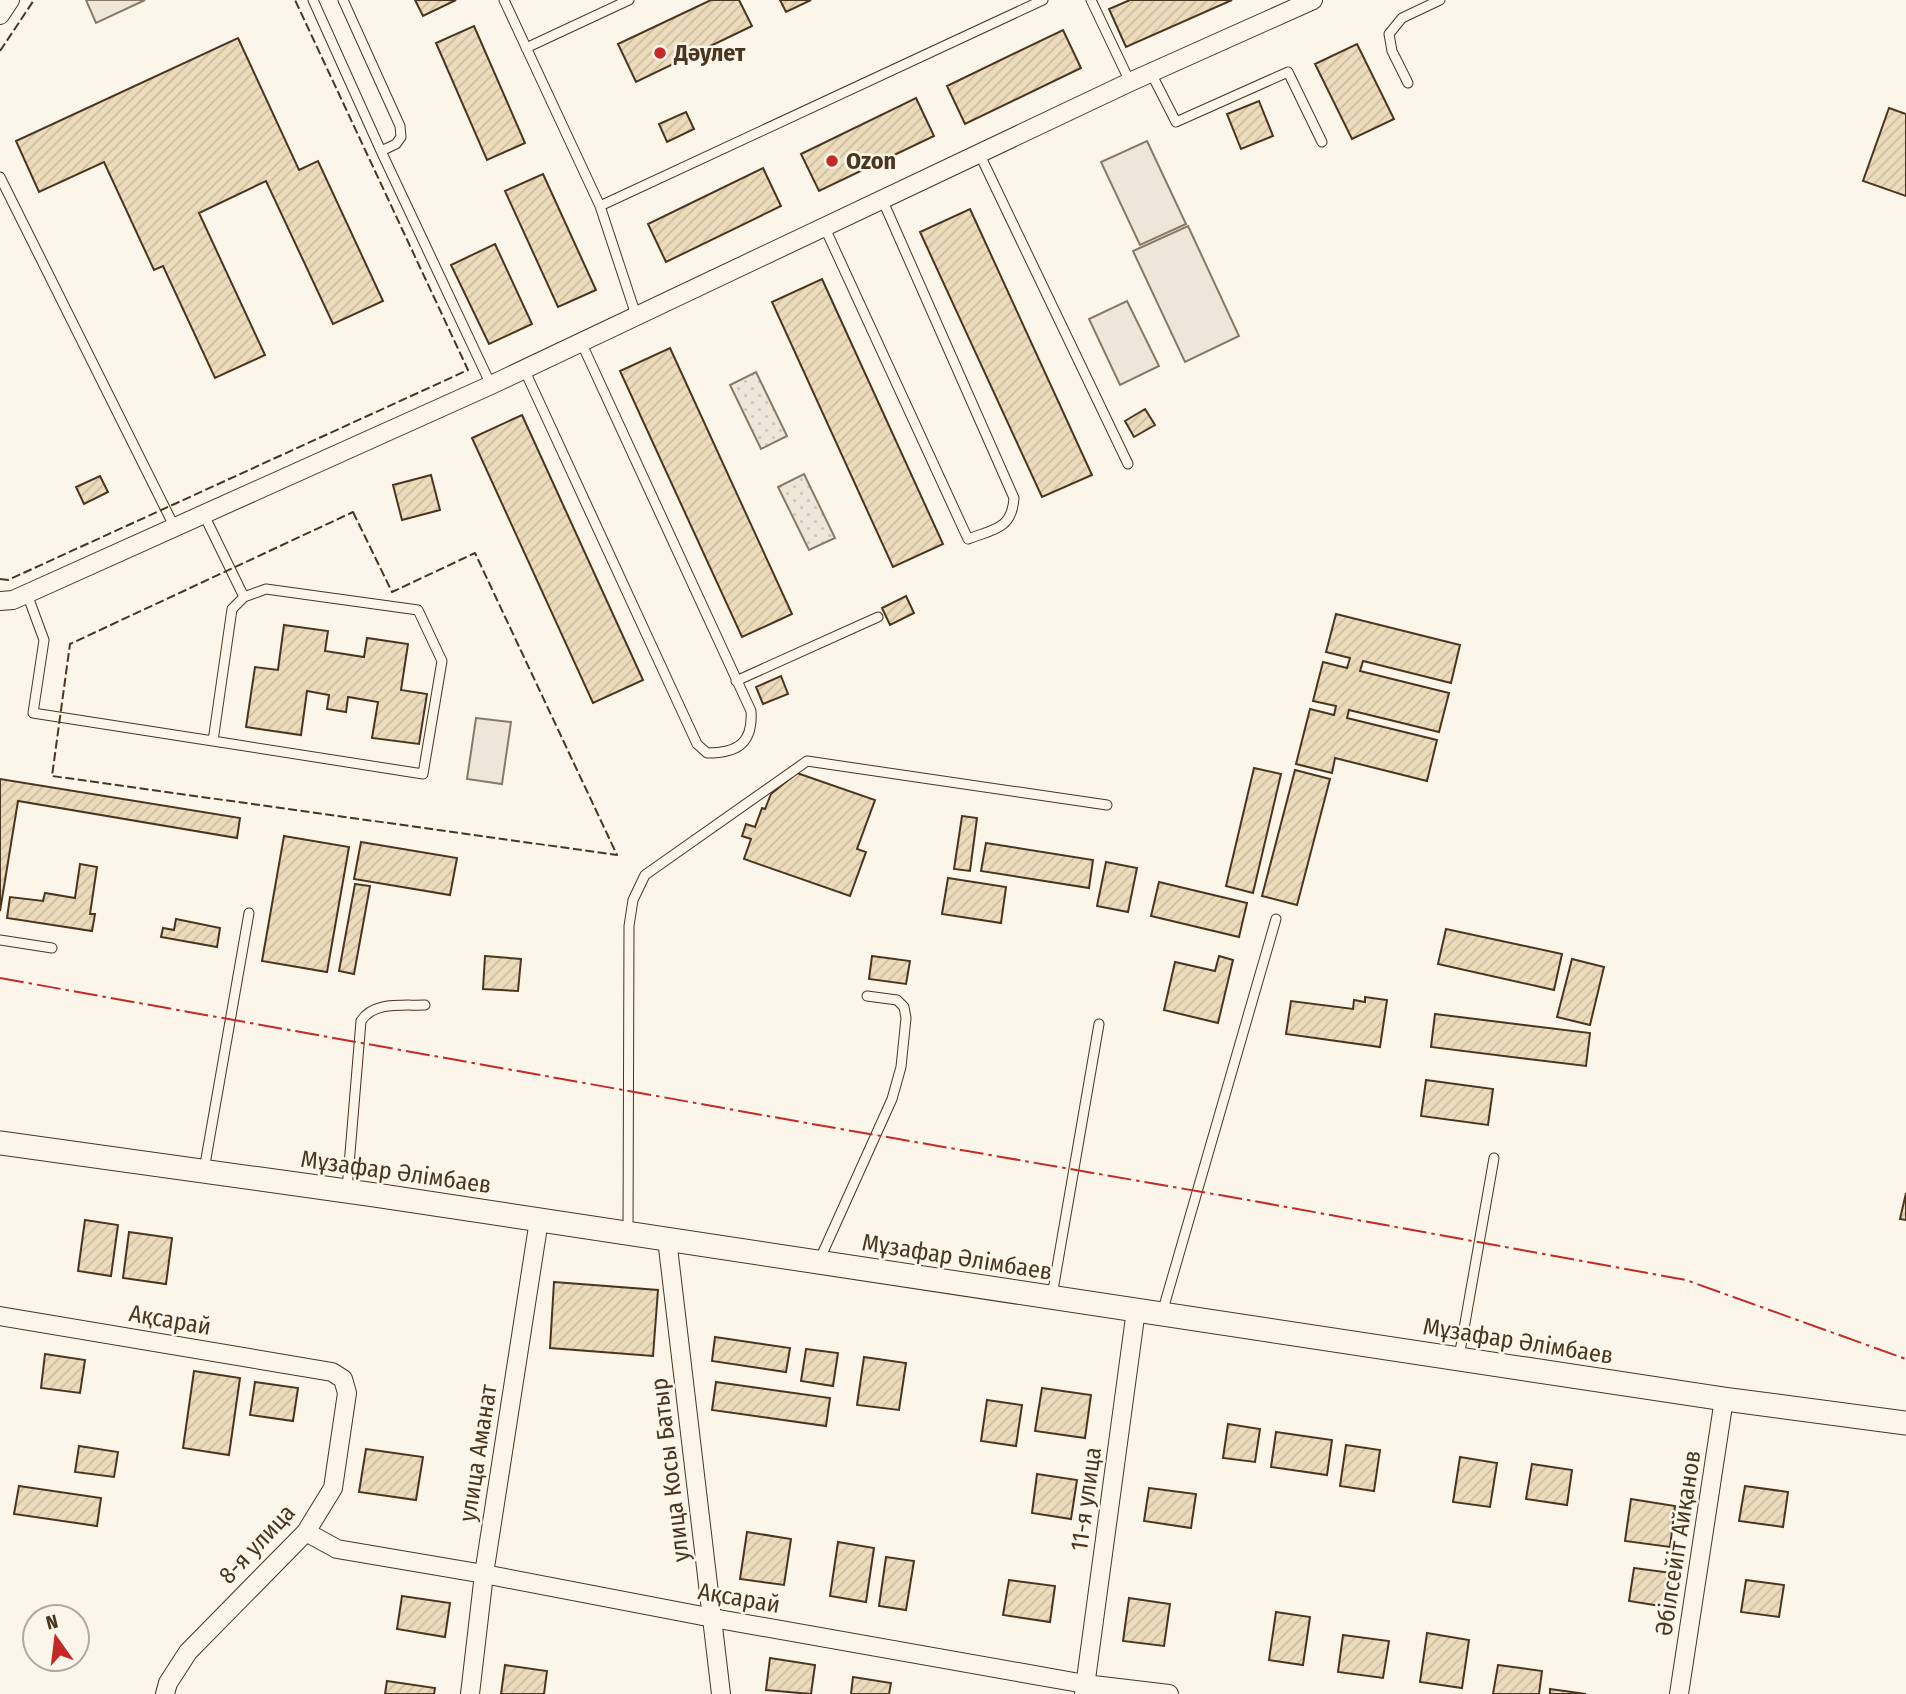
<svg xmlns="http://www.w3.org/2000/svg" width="1906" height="1694" font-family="'Fira Sans Condensed',sans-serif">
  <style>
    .green { fill: url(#green-dots); stroke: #887966; stroke-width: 2 }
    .pitch { fill: #ede6d9; stroke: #887966; stroke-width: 2 }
    .building { fill: url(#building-hatch); stroke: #4a3520; stroke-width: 2 }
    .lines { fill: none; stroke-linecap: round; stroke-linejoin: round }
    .service-casing { stroke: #4a3520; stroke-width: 11 }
    .minor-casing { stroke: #4a3520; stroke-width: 20 }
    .tertiary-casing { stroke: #4a3520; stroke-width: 25 }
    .service { stroke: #fbf6e9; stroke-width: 9 }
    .minor { stroke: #fbf6e9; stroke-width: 18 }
    .tertiary { stroke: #fbf6e9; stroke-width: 23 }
    .fence { stroke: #4a3520; stroke-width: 2; stroke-dasharray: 9 3.5; stroke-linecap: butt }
    .power { stroke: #c62828; stroke-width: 2; stroke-dasharray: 24 5 3.5 5; stroke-linecap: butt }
    .poi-dot { fill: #c62828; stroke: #fbf6e9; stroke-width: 2.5 }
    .labels { text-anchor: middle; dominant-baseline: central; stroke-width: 5; stroke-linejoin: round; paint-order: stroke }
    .poi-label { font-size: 24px; font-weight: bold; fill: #4a3520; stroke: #fbf6e9; text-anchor: start }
    .street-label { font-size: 24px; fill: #4a3520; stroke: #fbf6e9 }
  </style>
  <defs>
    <pattern id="green-dots" width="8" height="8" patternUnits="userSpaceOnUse" patternTransform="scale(1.75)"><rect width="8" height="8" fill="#ede6d9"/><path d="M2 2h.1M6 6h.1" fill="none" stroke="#cdc6ba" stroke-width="1.8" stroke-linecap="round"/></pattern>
    <pattern id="building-hatch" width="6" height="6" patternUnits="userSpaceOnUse" patternTransform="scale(1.75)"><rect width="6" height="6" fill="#ecdcbc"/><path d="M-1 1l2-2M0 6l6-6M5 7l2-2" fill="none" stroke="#ccbda1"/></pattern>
  </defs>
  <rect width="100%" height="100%" fill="#fbf6e9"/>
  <path class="green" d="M756 372 787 436 761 449 730 385Z
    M804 474 835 538 809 550 778 487Z"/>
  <path class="pitch" d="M86 0H145L96 23Z
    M1147 141 1186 224 1140 245 1101 162Z
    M1188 226 1239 336 1185 362 1133 251Z
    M1127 301 1159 366 1120 385 1089 319Z
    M476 718 511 722 502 784 467 779Z"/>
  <path class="building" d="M415 0H456L423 16Z
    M711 0H739L752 26 636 82 618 44Z
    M780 0H811L786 12Z
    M1130 0H1232L1126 47 1109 9Z
    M474 26 525 143 487 160 436 43Z
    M1063 30 1081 68 965 124 947 86Z
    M238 38 299 170 318 161 383 301 333 324 266 181 199 213 265 355 215 378 163 266 154 270 104 162 39 192 16 141Z
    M1357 44 1394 119 1352 139 1315 64Z
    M916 98 934 136 819 191 801 154Z
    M1259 101 1273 136 1241 149 1227 114Z
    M1889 108 1906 114V196L1863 181Z
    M686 112 694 129 667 142 659 124Z
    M763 168 781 206 666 262 648 224Z
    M543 174 596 290 558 307 505 191Z
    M970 209 1092 475 1042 497 920 232Z
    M495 244 532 324 489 344 451 265Z
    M822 279 943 544 893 567 772 302Z
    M670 348 792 614 742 637 620 371Z
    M1145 409 1155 425 1134 437 1125 421Z
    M522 415 643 680 593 703 472 438Z
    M431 475 440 510 402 520 393 485Z
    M100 476 108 492 84 504 76 487Z
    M906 596 914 613 890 625 882 608Z
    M1336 614 1460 645 1451 683 1363 661 1360 671 1449 693 1439 732 1349 710 1347 718 1437 740 1427 781 1335 758 1332 773 1296 764 1310 709 1334 715 1336 706 1313 701 1323 662 1347 668 1350 658 1326 652Z
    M284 625 328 631 325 651 364 657 367 638 408 644 401 690 427 694 419 744 372 738 378 702 348 697 346 712 327 709 329 695 307 691 301 735 246 727 255 667 278 670Z
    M781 676 788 694 763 704 756 687Z
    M1254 768 1281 774 1253 893 1226 886Z
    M1295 770 1330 779 1297 905 1262 896Z
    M797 773 875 800 857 849 866 852 850 896 744 859 751 839 742 836 746 824 755 827 762 808 765 809 771 794Z
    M0 779 240 818 237 838 18 801 0 911Z
    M962 816 977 818 970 871 954 869Z
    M284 836 349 847 327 972 262 961Z
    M361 842 457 858 450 895 354 879Z
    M986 843 1093 860 1089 888 981 871Z
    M1106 862 1137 868 1128 912 1097 906Z
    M80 864 97 867 90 914H95L92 931 7 918 10 897 43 901 45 893 75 898Z
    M948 878 1006 887 1001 923 942 914Z
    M1159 882 1247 903 1239 937 1151 916Z
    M355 884 370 886 354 974 339 971Z
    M176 919 220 928 217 947 161 937 163 928 174 930Z
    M1446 929 1562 954 1554 990 1438 964Z
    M485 956 521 959 518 991 483 989Z
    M872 956 910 961 906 984 869 979Z
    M1219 956 1233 960 1218 1023 1164 1010 1175 962 1215 971Z
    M1572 959 1604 967 1590 1025 1557 1017Z
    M1365 997 1387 1000 1380 1047 1286 1034 1291 1001 1353 1009 1354 1000 1365 1002Z
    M1435 1014 1590 1033 1586 1066 1431 1047Z
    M1426 1080 1493 1089 1488 1125 1421 1116Z
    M1906 1193V1220L1900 1219Z
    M85 1220 118 1225 111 1276 78 1271Z
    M129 1232 172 1238 166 1284 123 1278Z
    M554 1282 658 1290 653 1356 550 1348Z
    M715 1337 790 1348 786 1372 712 1361Z
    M806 1349 838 1353 833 1386 801 1381Z
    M45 1354 85 1360 80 1393 41 1388Z
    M864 1357 906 1363 899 1410 857 1405Z
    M194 1371 240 1378 229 1455 183 1448Z
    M255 1382 298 1388 293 1421 250 1415Z
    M716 1382 830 1398 826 1426 712 1410Z
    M1042 1388 1091 1395 1085 1438 1035 1431Z
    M987 1400 1022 1405 1016 1446 981 1441Z
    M1228 1424 1260 1429 1255 1462 1223 1458Z
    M1276 1432 1332 1440 1327 1475 1271 1467Z
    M1346 1445 1380 1450 1374 1491 1340 1486Z
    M79 1446 118 1452 114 1477 75 1472Z
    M366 1449 423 1457 416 1500 359 1492Z
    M1460 1457 1497 1463 1490 1507 1453 1502Z
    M1532 1464 1572 1470 1567 1505 1526 1499Z
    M1037 1474 1077 1480 1071 1519 1032 1513Z
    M19 1486 101 1498 97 1526 14 1514Z
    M1745 1486 1788 1492 1783 1527 1739 1521Z
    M1149 1488 1196 1494 1191 1528 1144 1521Z
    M1631 1499 1675 1506 1670 1547 1625 1541Z
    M747 1532 791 1539 784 1585 740 1579Z
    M838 1542 874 1548 866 1602 830 1596Z
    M886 1557 914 1561 906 1610 879 1606Z
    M1634 1568 1672 1573 1667 1607 1629 1601Z
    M1009 1580 1055 1586 1050 1622 1003 1615Z
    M1746 1580 1784 1585 1779 1617 1741 1612Z
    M402 1596 450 1603 445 1637 397 1629Z
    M1129 1598 1170 1604 1164 1646 1123 1641Z
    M1276 1612 1310 1617 1303 1665 1269 1660Z
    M1427 1633 1469 1640 1462 1688 1420 1682Z
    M1343 1635 1389 1641 1383 1678 1338 1672Z
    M770 1658 815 1665 811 1694 766 1690Z
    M505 1665 547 1671 544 1694H501Z
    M1498 1665 1542 1671 1539 1694H1493Z
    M853 1677 891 1683 889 1694H851Z
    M387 1681 435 1688 434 1694H385Z
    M1550 1689 1586 1694H1550Z"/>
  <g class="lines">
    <g class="service-casing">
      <path id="service" d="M313 0 381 151 491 385
        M343 0 400 126 401 137 396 144 381 151
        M504 0 600 206 636 315
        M1091 0 1130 82
        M526 48 629 0
        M1151 73 1176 122 1288 72 1322 142
        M1408 83 1392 51 1389 34 1402 18 1440 0
        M979 153 1128 464
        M0 177 175 528
        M600 206 1043 0
        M824 226 968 539C994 529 1012 529 1014 498L882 199
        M524 369 697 744 707 753C738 753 753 743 751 711L581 342
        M204 515 244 597
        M266 589 418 610 442 661 423 774 213 741 232 609 244 597Z
        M27 594 44 640 33 713 213 741
        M736 681 878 617
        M0 940 52 948
        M204 1170 249 913
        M347 1189 361 1021C374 1001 403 1006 425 1005
        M628 1232 629 926 633 900 645 875 807 761 1107 805
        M819 1261 892 1099 901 1067 906 1018 904 1007 897 1000 867 996
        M1052 1296 1099 1024
        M1162 1313 1276 919
        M1459 1357 1494 1158"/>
    </g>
    <g class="minor-casing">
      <path id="minor" d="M0 15 10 0
        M0 601 13 600 491 385 1130 82 1313 0
        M667 1239 721 1694
        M0 1316 332 1372 343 1379 347 1393 333 1488 306 1532 188 1652 168 1683 165 1694
        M306 1532 337 1549 484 1574 713 1618 1085 1684 1169 1694
        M470 1694 484 1574 539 1220
        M1084 1694 1136 1310
        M1679 1694 1724 1399"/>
    </g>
    <g class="tertiary-casing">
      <path id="tertiary" d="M0 1143 375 1195 1724 1399 1906 1423"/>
    </g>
    <use href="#service" class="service"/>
    <use href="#minor" class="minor"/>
    <use href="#tertiary" class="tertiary"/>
    <path class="fence" d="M0 51 34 0
      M353 512 392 592 475 553 617 855 52 776 70 644Z
      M0 579 8 580 468 370 295 0"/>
    <path class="power" d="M0 978 818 1125 1248 1200 1686 1280 1906 1359"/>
  </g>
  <g class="poi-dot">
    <circle cx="660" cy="53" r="7"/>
    <circle cx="832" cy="161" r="7"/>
  </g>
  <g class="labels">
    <g class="poi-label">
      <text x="674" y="53">Дәулет</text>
      <text x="846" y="161">Ozon</text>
    </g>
    <g class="street-label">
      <text transform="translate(396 1172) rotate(8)">Мұзафар Әлімбаев</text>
      <text transform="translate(957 1257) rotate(9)">Мұзафар Әлімбаев</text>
      <text transform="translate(170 1320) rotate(10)">Ақсарай</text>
      <text transform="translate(1518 1341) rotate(9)">Мұзафар Әлімбаев</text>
      <text transform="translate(478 1453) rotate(-81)">улица Аманат</text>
      <text transform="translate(670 1470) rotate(-97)">улица Косы Батыр</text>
      <text transform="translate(1086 1499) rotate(-82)">11-я улица</text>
      <text transform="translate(1678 1543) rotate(-81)">Әбілсейіт Айқанов</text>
      <text transform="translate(257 1544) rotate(-47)">8-я улица</text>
      <text transform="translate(739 1598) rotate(10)">Ақсарай</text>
    </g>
  </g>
  <g transform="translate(56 1638) rotate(346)"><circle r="33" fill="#fbf6e9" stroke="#b4a999" stroke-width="2"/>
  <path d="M0-5L12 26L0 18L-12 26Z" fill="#c62828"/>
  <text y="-10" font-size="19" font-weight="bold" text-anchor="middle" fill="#4a3520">N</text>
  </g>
</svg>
